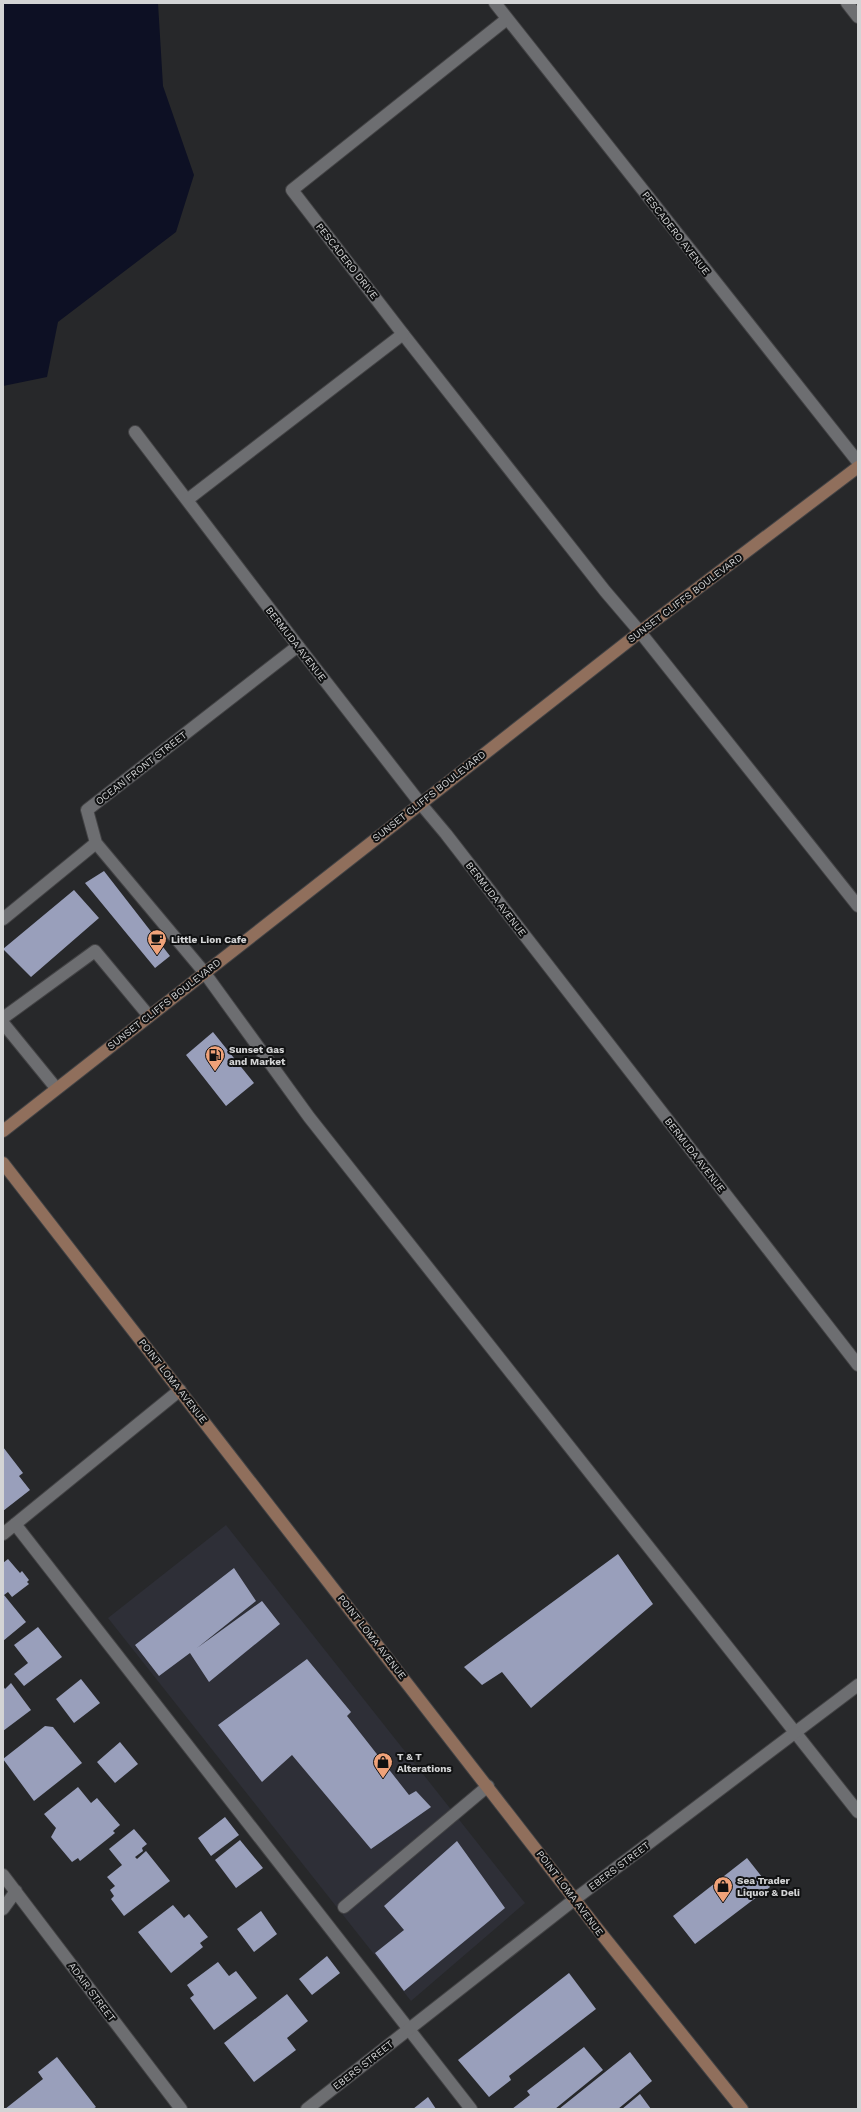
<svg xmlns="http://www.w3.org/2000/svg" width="861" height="2112" font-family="'Work Sans',sans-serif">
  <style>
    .built { fill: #2e2f37 }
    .water { fill: #0d1024 }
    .building { fill: #999fbb }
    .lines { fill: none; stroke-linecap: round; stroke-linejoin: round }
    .lane-casing { stroke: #434345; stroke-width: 14 }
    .street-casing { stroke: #434345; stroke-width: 14 }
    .secondary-casing { stroke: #434345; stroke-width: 14 }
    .lane { stroke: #6d6e71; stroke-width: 12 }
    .street { stroke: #6d6e71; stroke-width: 12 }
    .secondary { stroke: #906f5c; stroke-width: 12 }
    .labels { text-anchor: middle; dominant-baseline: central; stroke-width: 4; stroke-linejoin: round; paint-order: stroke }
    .street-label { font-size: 10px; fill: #d3d4d5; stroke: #101112 }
    .poi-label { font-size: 10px; font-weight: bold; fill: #d3d4d5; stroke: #101112; text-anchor: start }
  </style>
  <rect width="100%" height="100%" fill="#27282a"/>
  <path class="built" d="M226 1525 525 1903 411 2001 108 1618Z"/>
  <path class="water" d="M3 3H158L163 86 194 175 176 232 58 322 47 377 3 386Z"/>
  <path class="building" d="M104 871 170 956 155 968 85 883Z
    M74 890 99 918 31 977 3 949Z
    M213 1032 254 1083 226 1106 186 1055Z
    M3 1447 23 1473 19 1476 30 1490 3 1511Z
    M618 1554 653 1604 531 1708 502 1672 482 1685 464 1667Z
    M8 1559 20 1573 22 1571 29 1580 27 1582 29 1584 12 1597 8 1592 4 1595 26 1622 3 1641V1563Z
    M234 1568 256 1601 197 1648 262 1601 280 1624 209 1682 190 1653 159 1676 135 1645Z
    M38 1627 62 1657 24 1686 14 1674 28 1663 14 1645Z
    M307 1659 351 1712 347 1716 409 1795 416 1791 431 1807 371 1849 292 1755 262 1782 218 1725Z
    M81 1679 100 1703 74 1723 56 1699Z
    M11 1683 31 1710 3 1731V1686L5 1689Z
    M45 1726 53 1727 82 1763 34 1801 3 1759Z
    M120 1742 138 1764 115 1783 97 1762Z
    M78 1787 91 1803 97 1798 120 1825 113 1831 115 1833 80 1861 78 1858 72 1862 51 1837 56 1828 44 1814Z
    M225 1817 239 1835 211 1856 198 1838Z
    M134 1829 147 1844 142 1848 143 1851 135 1857 137 1859 146 1851 170 1881 124 1916 111 1899 114 1896 110 1890 115 1886 107 1877 122 1865 109 1849Z
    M240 1840 263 1868 236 1888 215 1860Z
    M457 1841 505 1908 404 1991 375 1953 404 1930 384 1906Z
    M747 1858 770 1887 695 1944 673 1916Z
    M173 1905 184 1918 189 1914 208 1937 200 1943 203 1947 171 1973 138 1932Z
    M261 1911 277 1934 254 1952 237 1929Z
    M327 1956 340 1973 312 1995 299 1979Z
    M218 1962 229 1976 236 1971 257 1998 214 2030 190 1998 194 1995 187 1985Z
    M569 1973 596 2009 509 2076 511 2080 489 2097 458 2060Z
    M287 1994 308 2021 287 2038 296 2050 254 2082 224 2043Z
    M584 2047 603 2070 555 2109H512L530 2095 527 2091Z
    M630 2052 652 2081 618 2109H559Z
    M57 2057 96 2107 93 2109H5L43 2079 38 2072Z
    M640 2094 651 2109H622Z
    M428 2097 436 2109H413Z"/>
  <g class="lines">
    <g class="lane-casing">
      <path id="lane" d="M847 3 858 17
        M403 334 605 591 640 632 858 906
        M96 843 204 972 309 1117 858 1812
        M3 919 96 843 87 810 298 646
        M3 1018 95 951 149 1016
        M3 1023 56 1088
        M15 1524 471 2109
        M3 1534 180 1390
        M344 1907 488 1786"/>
    </g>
    <g class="street-casing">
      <path id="street" d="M495 3 858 462
        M135 432 298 646 420 803 446 834 858 1365
        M187 500 403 334 292 190 507 19
        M3 1875 181 2109
        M3 1909 16 1891
        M307 2109 575 1899 858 1685"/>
    </g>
    <g class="secondary-casing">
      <path id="secondary" d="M3 1131 640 632 858 467
        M3 1163 596 1927 742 2109"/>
    </g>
    <use href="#lane" class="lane"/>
    <use href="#street" class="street"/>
    <use href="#secondary" class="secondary"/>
  </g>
  <defs>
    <g id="cafe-pin" transform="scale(1)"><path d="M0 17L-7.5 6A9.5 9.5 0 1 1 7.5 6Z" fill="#f0a279" stroke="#101112"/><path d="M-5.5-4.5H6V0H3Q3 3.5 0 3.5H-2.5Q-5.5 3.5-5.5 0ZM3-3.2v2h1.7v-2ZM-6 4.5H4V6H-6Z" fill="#111"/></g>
    <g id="fuel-pin" transform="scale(1)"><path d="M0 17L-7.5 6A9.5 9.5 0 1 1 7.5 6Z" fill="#f0a279" stroke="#101112"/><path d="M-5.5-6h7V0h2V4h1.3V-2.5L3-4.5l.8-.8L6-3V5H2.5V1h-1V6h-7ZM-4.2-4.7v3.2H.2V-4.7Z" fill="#111"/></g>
    <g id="shop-pin" transform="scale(1)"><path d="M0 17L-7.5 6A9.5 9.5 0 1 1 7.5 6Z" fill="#f0a279" stroke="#101112"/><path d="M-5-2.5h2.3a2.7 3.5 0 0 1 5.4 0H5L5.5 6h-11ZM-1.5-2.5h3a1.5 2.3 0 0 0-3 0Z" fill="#111"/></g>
  </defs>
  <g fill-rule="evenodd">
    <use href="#cafe-pin" x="157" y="939"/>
    <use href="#fuel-pin" x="215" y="1055"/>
    <use href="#shop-pin" x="383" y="1762"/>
    <use href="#shop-pin" x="723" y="1886"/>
  </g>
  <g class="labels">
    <g class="street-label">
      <text transform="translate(676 233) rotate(52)">PESCADERO AVENUE</text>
      <text transform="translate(347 261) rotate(52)">PESCADERO DRIVE</text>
      <text transform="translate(685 598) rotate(-37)">SUNSET CLIFFS BOULEVARD</text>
      <text transform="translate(296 644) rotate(52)">BERMUDA AVENUE</text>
      <text transform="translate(141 768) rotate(-38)">OCEAN FRONT STREET</text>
      <text transform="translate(429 796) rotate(-38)">SUNSET CLIFFS BOULEVARD</text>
      <text transform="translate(496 899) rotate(52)">BERMUDA AVENUE</text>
      <text transform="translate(164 1004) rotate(-38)">SUNSET CLIFFS BOULEVARD</text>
      <text transform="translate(695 1155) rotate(52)">BERMUDA AVENUE</text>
      <text transform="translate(173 1381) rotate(52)">POINT LOMA AVENUE</text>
      <text transform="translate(372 1637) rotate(52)">POINT LOMA AVENUE</text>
      <text transform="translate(619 1866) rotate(-37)">EBERS STREET</text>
      <text transform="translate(570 1893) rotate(53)">POINT LOMA AVENUE</text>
      <text transform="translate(92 1992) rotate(53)">ADAIR STREET</text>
      <text transform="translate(363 2065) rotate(-38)">EBERS STREET</text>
    </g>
    <g class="poi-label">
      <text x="171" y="939">Little Lion Cafe</text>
      <text x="229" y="1049">Sunset Gas<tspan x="229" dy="12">and Market</tspan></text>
      <text x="397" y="1756">T &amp; T<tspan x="397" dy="12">Alterations</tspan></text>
      <text x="737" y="1880">Sea Trader<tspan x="737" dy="12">Liquor &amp; Deli</tspan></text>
    </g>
  </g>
  <rect width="861" height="2112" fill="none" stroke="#d3d4d5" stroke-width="8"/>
</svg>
